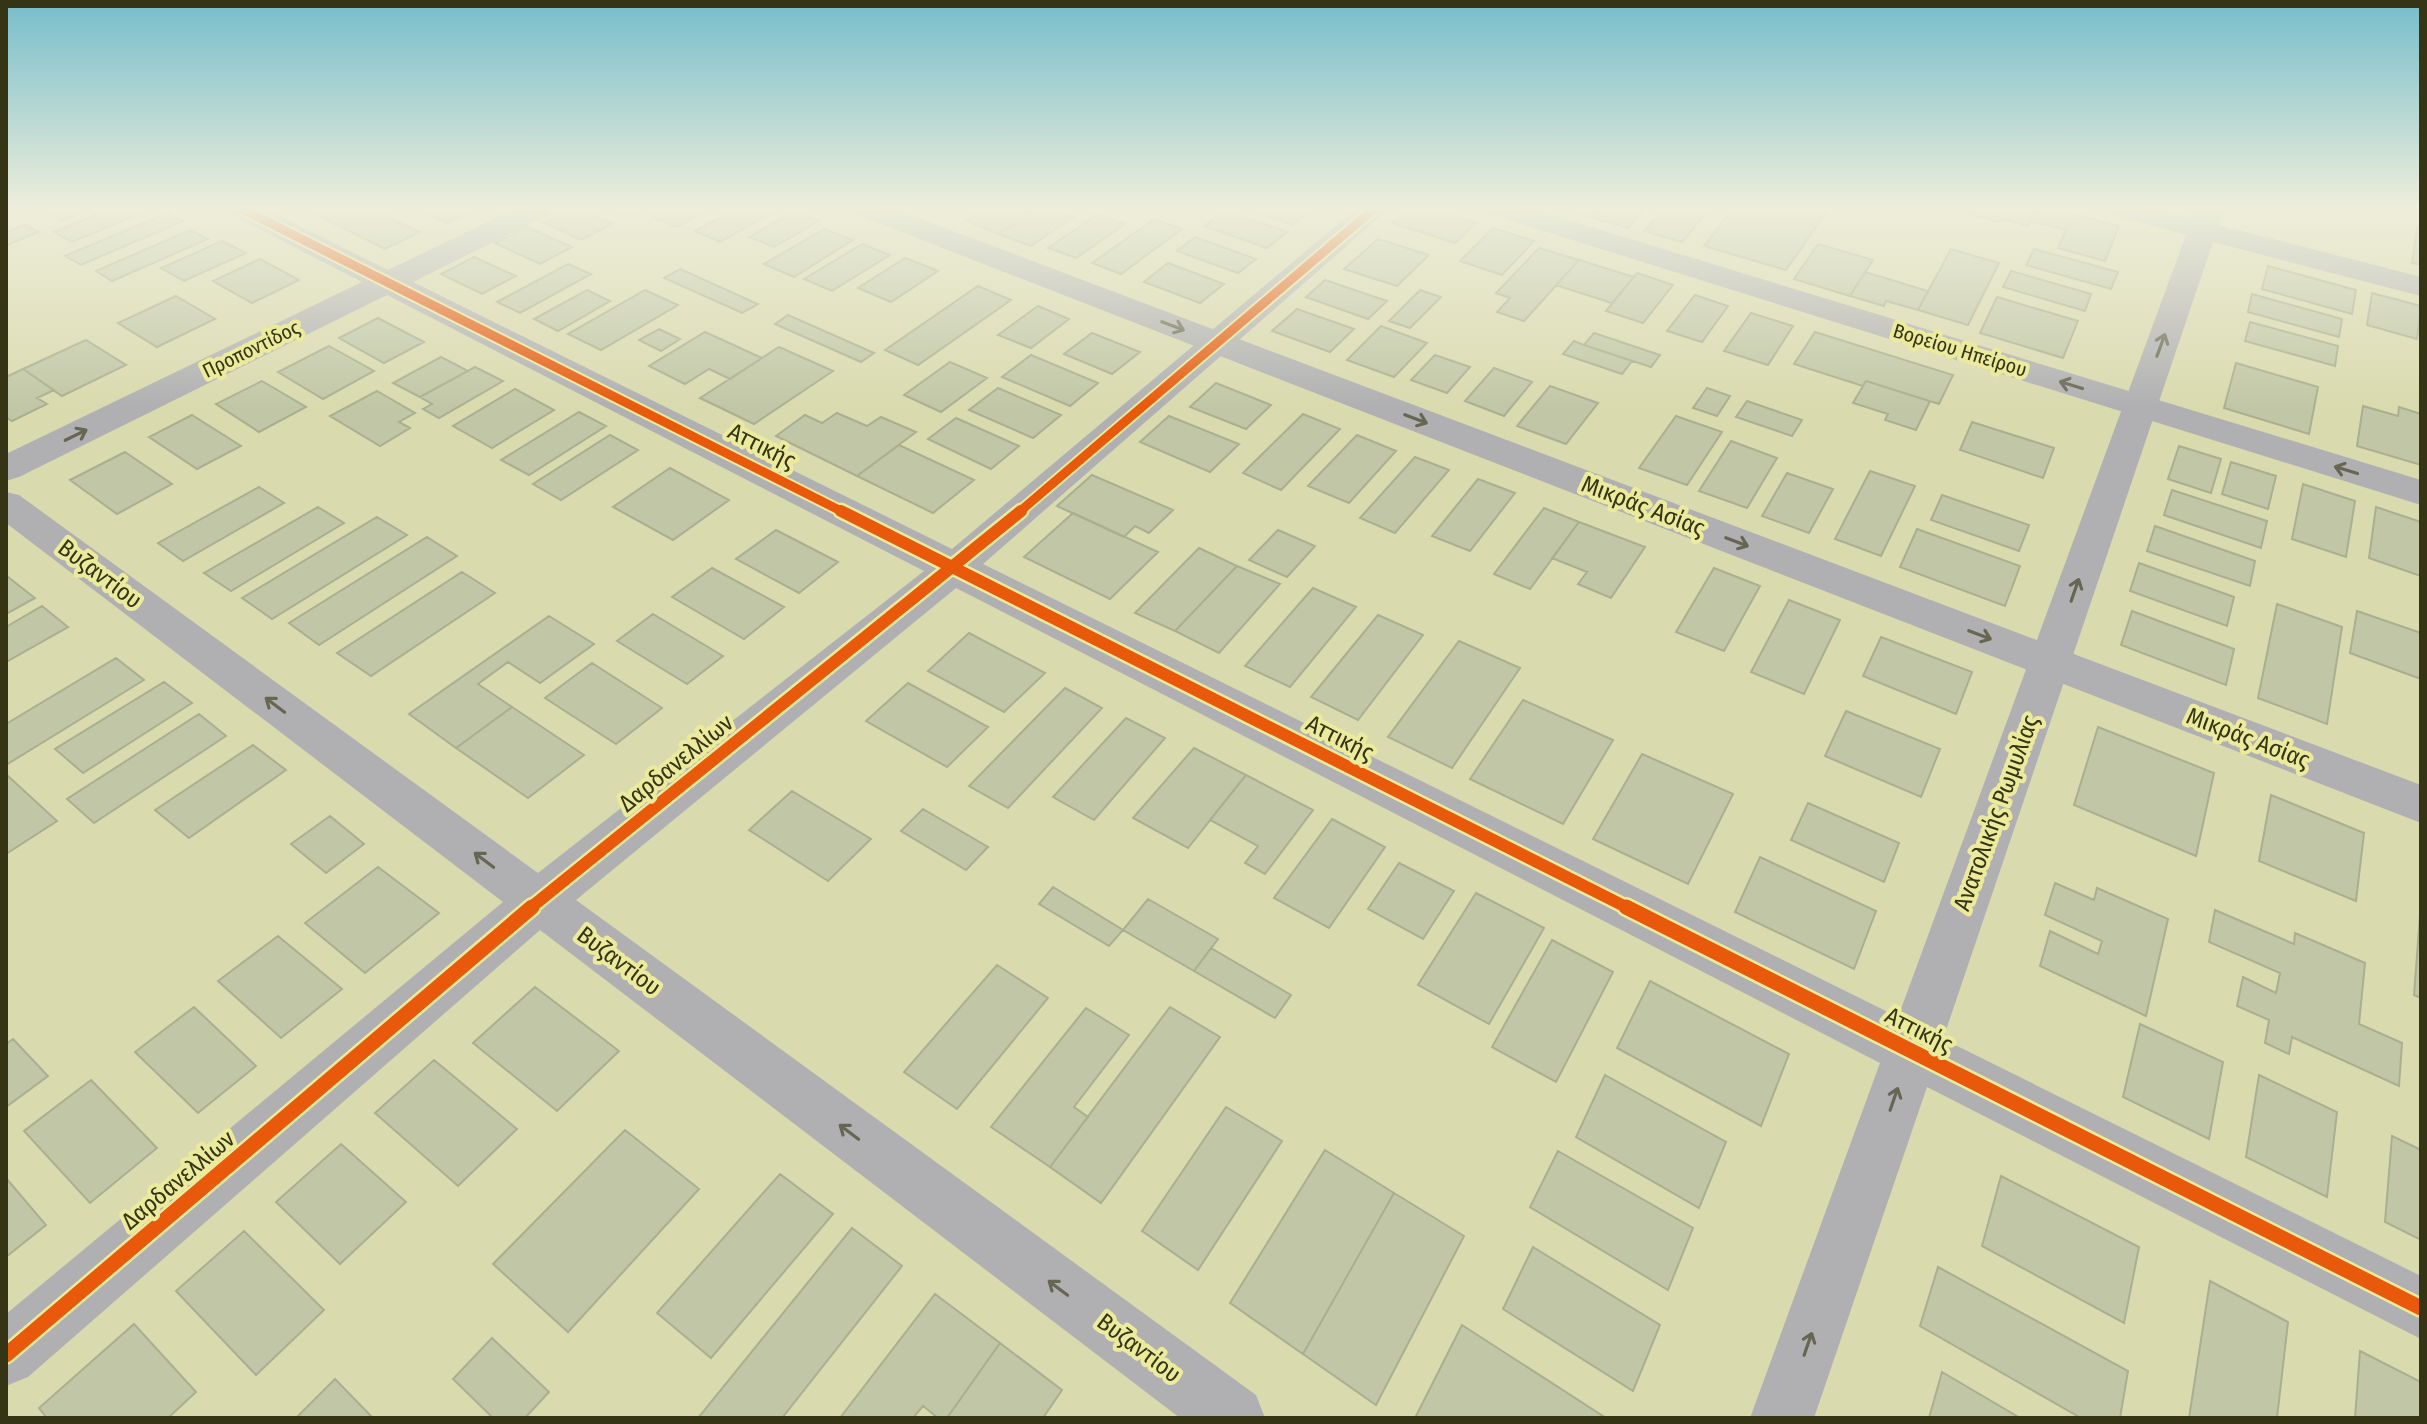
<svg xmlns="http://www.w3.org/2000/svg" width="2427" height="1424" font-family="'Fira Sans Condensed',sans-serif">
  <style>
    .building { fill: #c1c7a6; stroke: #a9af8f; stroke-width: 2 }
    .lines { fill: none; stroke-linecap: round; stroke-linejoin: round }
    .minor { fill: #b0b0b2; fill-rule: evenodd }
    .tertiary { fill: #b0b0b2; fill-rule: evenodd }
    .cycleway-far2-casing { stroke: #eceb9d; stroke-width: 13 }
    .cycleway-far1-casing { stroke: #eceb9d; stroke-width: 17 }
    .cycleway-casing { stroke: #eceb9d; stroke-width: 20 }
    .cycleway-far2 { stroke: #e8590c; stroke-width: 9 }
    .cycleway-far1 { stroke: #e8590c; stroke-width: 12 }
    .cycleway { stroke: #e8590c; stroke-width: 15 }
    .oneway { stroke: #666653 }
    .labels { text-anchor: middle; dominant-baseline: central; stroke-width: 8; stroke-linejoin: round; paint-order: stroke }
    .far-street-label { font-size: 20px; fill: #353414; stroke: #eceb9d }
    .street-label { font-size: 24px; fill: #353414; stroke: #eceb9d }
  </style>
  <rect width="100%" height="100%" fill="#dadaaf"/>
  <path class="building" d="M40 208H93L62 221Z
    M112 208H154L72 242 54 232Z
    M333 208H370L420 232 385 249 317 215Z
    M415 208H478L447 223Z
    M573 208H577L613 224 581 240 544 223Z
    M608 208H645L628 217Z
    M666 208H713L677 227 651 216Z
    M738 208H780L720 242 695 231Z
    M987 208H1038L999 234 966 221Z
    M1038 208 1074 217 1031 246 999 234Z
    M1243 208H1311L1313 209 1293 225Z
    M1409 208H1429L1476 223 1455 243 1392 223Z
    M1561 208H1599L1591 217Z
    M1599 208H1642L1645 209 1628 228 1591 217Z
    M1664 208H1685L1705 214 1682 242 1644 231Z
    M1734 208H1820L1828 210 1786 270 1704 246Z
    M1947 208H2037L2028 226 2002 219 2000 222Z
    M2037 208H2050L2119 226 2105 261 2058 248 2066 230 2030 221Z
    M795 211 819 221 774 247 749 237Z
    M1225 211 1287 232 1267 248 1204 226Z
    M167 213 183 221 81 265 65 256Z
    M1098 214 1125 224 1076 258 1048 248Z
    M1154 219 1182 229 1121 274 1092 263Z
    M25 225 38 232 6 246V232Z
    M527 227 572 247 540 264 495 243Z
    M1493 228 1534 241 1502 275 1460 261Z
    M2417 228 2421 229V265L2412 263Z
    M824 229 853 240 794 277 764 264Z
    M190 230 208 239 112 281 96 271Z
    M1195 237 1256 259 1238 273 1177 251Z
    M1378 239 1429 255 1397 286 1344 269Z
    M222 241 246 253 184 281 161 268Z
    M862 244 890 255 832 291 804 279Z
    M1818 244 1873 260 1850 296 1794 279Z
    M1539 248 1579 260 1524 321 1497 312 1510 298 1496 293Z
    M1951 249 1999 263 1968 325 1918 310Z
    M2034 249 2118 272 2111 289 2026 265Z
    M474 257 516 276 482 294 441 274Z
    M905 258 938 271 891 302 858 288Z
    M260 259 299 280 252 303 213 281Z
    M1579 260 1634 277 1612 303 1556 285Z
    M1168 263 1224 284 1200 303 1144 282Z
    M568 264 591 274 520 313 497 302Z
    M2268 266 2356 290 2352 314 2262 289Z
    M680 269 758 304 742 313 664 278Z
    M2011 271 2091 294 2085 311 2003 287Z
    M1865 272 1928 291 1918 310 1886 301 1884 306 1850 296Z
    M1637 273 1673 285 1643 323 1606 311Z
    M1325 280 1387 301 1368 319 1306 297Z
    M978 286 1011 300 918 365 885 350Z
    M587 290 610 301 558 331 534 319Z
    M645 290 678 305 601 350 568 334Z
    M1420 290 1441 297 1410 328 1389 321Z
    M2372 293 2421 306 2417 339 2367 325Z
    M2252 294 2342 319 2339 337 2248 312Z
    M1695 295 1728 306 1702 342 1667 331Z
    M176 296 215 319 157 347 118 323Z
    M1997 297 2078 321 2063 358 1980 333Z
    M1038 306 1069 319 1031 348 998 335Z
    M1297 309 1354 329 1330 352 1272 331Z
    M1751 313 1793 326 1768 365 1724 351Z
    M788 315 874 353 861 362 775 324Z
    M378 318 424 342 384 363 339 338Z
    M2250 322 2338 346 2335 366 2245 341Z
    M1381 326 1427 343 1394 377 1347 360Z
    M659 329 680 339 661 351 639 340Z
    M705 332 762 358 730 379 709 369 685 384 649 366Z
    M1815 332 1953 375 1939 404 1866 381 1863 386 1794 364Z
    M1092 333 1140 352 1112 374 1064 354Z
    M1594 333 1660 355 1651 367 1584 345Z
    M86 340 126 365 62 396 23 369Z
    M1574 341 1584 345 1632 361 1622 374 1563 354Z
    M329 346 374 371 323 399 278 372Z
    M779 347 833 371 754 424 700 398Z
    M1031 355 1098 383 1070 406 1002 377Z
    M1435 355 1470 367 1447 393 1411 380Z
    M441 357 468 371 420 397 393 383Z
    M950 362 987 378 941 412 904 395Z
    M2236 363 2318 387 2309 434 2224 408Z
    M475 367 503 381 439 418 423 409 432 404 420 397Z
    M1494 368 1532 382 1504 416 1465 401Z
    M23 369 54 390 37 398 47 404 12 421 6 417V377Z
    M262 381 306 407 259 432 216 404Z
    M1866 381 1930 401 1916 430 1885 420 1888 414 1853 403Z
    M1216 383 1271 405 1246 429 1190 407Z
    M1550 386 1598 403 1566 444 1517 426Z
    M998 388 1061 415 1033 438 969 410Z
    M1707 388 1730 396 1717 416 1693 408Z
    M515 389 554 410 492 448 453 426Z
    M377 391 415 413 399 422 410 428 380 446 330 416Z
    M1747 401 1802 420 1792 436 1736 417Z
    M2363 406 2398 416 2399 407 2421 414V465L2357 446Z
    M579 412 606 426 529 475 501 460Z
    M837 413 867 426 881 417 916 432 857 476 776 436 805 415 822 423Z
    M1303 414 1340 429 1281 490 1243 473Z
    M192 415 241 446 197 469 149 437Z
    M1169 416 1239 444 1210 472 1140 442Z
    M1676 416 1722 432 1687 485 1639 468Z
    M956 418 1019 446 991 469 928 439Z
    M1972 422 2054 448 2043 478 1960 450Z
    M610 435 638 450 561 500 533 484Z
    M1357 435 1396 451 1349 503 1308 486Z
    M1731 441 1777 458 1747 508 1699 491Z
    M899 445 974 480 933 513 857 476Z
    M2179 446 2221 459 2211 493 2168 479Z
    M125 452 172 484 117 514 70 480Z
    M1415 457 1449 470 1395 533 1360 518Z
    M2231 462 2276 476 2268 509 2222 494Z
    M670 468 729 500 673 540 613 507Z
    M1870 471 1915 486 1881 556 1835 539Z
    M1787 473 1833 489 1809 533 1762 516Z
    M1092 475 1173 510 1149 533 1135 526 1124 537 1057 506Z
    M1478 479 1515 493 1470 551 1432 536Z
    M2303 484 2355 501 2346 557 2292 539Z
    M259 487 284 503 183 561 158 543Z
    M2172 490 2267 521 2261 548 2164 515Z
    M1942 495 2029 525 2019 551 1931 520Z
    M318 507 344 523 231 591 204 573Z
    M2376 507 2421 522V576L2369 558Z
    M1544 508 1579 522 1530 589 1494 574Z
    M1073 513 1158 552 1110 599 1024 557Z
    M377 517 407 535 272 619 242 598Z
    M1579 522 1645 547 1611 598 1578 584 1587 572 1552 558Z
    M2155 526 2255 561 2250 586 2147 551Z
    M1917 529 2020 566 2005 606 1900 567Z
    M776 530 838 562 799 593 736 559Z
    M1278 530 1315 546 1287 577 1249 560Z
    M427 537 457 556 319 645 289 623Z
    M1199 548 1237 566 1175 631 1135 613Z
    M2139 563 2234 597 2227 626 2130 591Z
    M1237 566 1280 584 1219 653 1175 631Z
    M712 568 784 607 744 639 672 597Z
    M1714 568 1760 586 1724 651 1676 632Z
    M462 572 495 593 371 676 337 653Z
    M8 577 35 598 6 614V578Z
    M1313 588 1356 607 1290 687 1245 666Z
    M1789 600 1840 620 1804 694 1751 672Z
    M2277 604 2342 627 2327 724 2258 698Z
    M42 606 68 627 6 662V627Z
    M2132 611 2234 649 2226 685 2121 645Z
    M2357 611 2421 633V679L2350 653Z
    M653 614 723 656 687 684 617 641Z
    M1378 615 1423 635 1358 720 1311 697Z
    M549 616 594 644 540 683 508 662 478 684 512 707 456 748 409 714Z
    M969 633 1045 673 1004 712 928 671Z
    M1881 637 1972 672 1956 714 1863 676Z
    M1459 641 1520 668 1452 768 1388 737Z
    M116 658 144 680 6 765V724Z
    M592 663 662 708 616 744 545 698Z
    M164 682 192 703 83 773 55 749Z
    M908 683 988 727 947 767 866 721Z
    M1065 688 1102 708 1008 808 969 786Z
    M1523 700 1613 740 1563 824 1470 779Z
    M512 707 584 755 528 798 456 748Z
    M1846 711 1940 749 1921 797 1825 756Z
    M199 714 226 736 94 823 67 799Z
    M1126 718 1165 738 1094 820 1053 797Z
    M2098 727 2214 773 2196 856 2074 805Z
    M253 745 286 770 189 838 155 810Z
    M1194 748 1246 775 1188 848 1133 818Z
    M1642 754 1733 794 1688 884 1593 839Z
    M1246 775 1313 810 1265 874 1245 863 1258 846 1210 820Z
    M8 776 57 821 6 854V777Z
    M792 791 871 839 828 881 749 830Z
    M2271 795 2364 833 2356 901 2259 861Z
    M1808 803 1899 843 1884 882 1791 840Z
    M923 809 988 847 966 870 901 831Z
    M330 816 364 844 326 873 291 844Z
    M1332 819 1385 847 1329 928 1274 898Z
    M1760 857 1876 911 1854 969 1735 912Z
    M1399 863 1454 891 1423 939 1368 909Z
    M378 867 439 913 365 973 305 923Z
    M2055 883 2094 900 2097 888 2168 919 2146 1016 2040 966 2050 931 2098 954 2102 941 2045 915Z
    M1053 887 1123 930 1109 946 1039 904Z
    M1476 893 1544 928 1489 1024 1418 985Z
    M1148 899 1218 939 1194 971 1123 930Z
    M2421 902V998L2414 995Z
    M2215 910 2294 944 2295 933 2365 963 2359 1024 2402 1043 2399 1086 2292 1037 2289 1054 2265 1043 2269 1020 2237 1006 2243 977 2276 993 2280 973 2209 942Z
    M278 936 342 989 281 1038 218 981Z
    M1552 940 1613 972 1556 1082 1492 1047Z
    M1211 948 1291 995 1275 1018 1194 971Z
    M997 965 1048 998 957 1109 904 1072Z
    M1650 981 1789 1054 1761 1126 1617 1048Z
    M535 987 619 1051 557 1111 473 1043Z
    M194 1007 256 1066 198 1113 135 1052Z
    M1170 1007 1220 1037 1101 1203 1050 1167Z
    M1086 1008 1129 1035 1074 1107 1088 1117 1050 1167 991 1127Z
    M2140 1024 2223 1062 2209 1139 2123 1097Z
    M13 1039 48 1076 6 1107V1044Z
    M434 1060 517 1129 458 1186 375 1113Z
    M1605 1075 1726 1142 1699 1208 1576 1137Z
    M2259 1075 2337 1112 2327 1197 2246 1157Z
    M91 1080 157 1148 90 1203 24 1131Z
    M1226 1107 1282 1141 1198 1270 1142 1231Z
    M625 1130 699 1189 568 1332 493 1264Z
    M2392 1136 2421 1150V1240L2385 1222Z
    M341 1144 406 1202 340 1264 276 1202Z
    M1325 1150 1394 1193 1303 1354 1230 1303Z
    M1558 1151 1693 1228 1668 1290 1530 1207Z
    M780 1174 833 1214 711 1358 657 1313Z
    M2001 1176 2139 1247 2124 1323 1982 1246Z
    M6 1178 46 1225 6 1257Z
    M1394 1193 1464 1236 1376 1405 1303 1354Z
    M852 1228 902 1266 782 1418H698Z
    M244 1231 324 1310 256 1375 176 1291Z
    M1533 1247 1660 1325 1633 1391 1503 1309Z
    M1938 1267 2128 1371 2120 1418H2081L1920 1326Z
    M2210 1281 2288 1322 2277 1418H2189Z
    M935 1294 1000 1343 947 1418H938L923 1406 913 1418H840Z
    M134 1324 196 1392 168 1418H47L39 1408Z
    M1462 1325 1606 1418H1415Z
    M492 1338 549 1392 525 1418H493L453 1379Z
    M1000 1343 1062 1390 1043 1418H947Z
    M2360 1351 2421 1382V1418H2355Z
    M1942 1372 2020 1418H1929Z
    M335 1379 373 1418H296Z"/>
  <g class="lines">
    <path class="minor" d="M225 208H263L388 270 517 208H555L550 214 413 282 952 549 1357 208H1390L983 564 1898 1017 2186 235 2108 214 2103 208H2152L2192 218 2195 208H2225L2219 225 2421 277V296L2213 242 1943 1039 2421 1276V1339L1927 1087 1814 1418H1750L1880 1063 956 588 576 900 1256 1395 1265 1418H1180L540 930 28 1377 6 1386V1314L503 902 6 523V492L19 495 538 873 924 571 387 295 19 477 6 481V454L362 282 230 214Z"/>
    <path class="tertiary" d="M850 208H892L2421 785V823L855 214Z
      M1484 208H1529L2421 480V505L1489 214Z"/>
    <g class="cycleway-far2-casing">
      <path id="cycleway-far2" d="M240 208 845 513
        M1018 513 1375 208"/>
    </g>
    <g class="cycleway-far1-casing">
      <path id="cycleway-far1" d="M841 511 1630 909
        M529 909 1021 511"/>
    </g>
    <g class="cycleway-casing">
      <path id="cycleway" d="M1626 907 2421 1308
        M6 1355 532 907"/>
    </g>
    <use href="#cycleway-far2" class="cycleway-far2"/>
    <use href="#cycleway-far1" class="cycleway-far1"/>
    <use href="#cycleway" class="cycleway"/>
  </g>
  <defs><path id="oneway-shaft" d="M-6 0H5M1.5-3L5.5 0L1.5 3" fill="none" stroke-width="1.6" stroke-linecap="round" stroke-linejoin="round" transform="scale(2)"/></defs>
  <g class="oneway">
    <use href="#oneway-shaft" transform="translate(1173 326) rotate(21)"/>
    <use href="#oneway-shaft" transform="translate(2161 345) rotate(-70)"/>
    <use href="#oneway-shaft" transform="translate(2071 385) rotate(-163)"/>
    <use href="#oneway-shaft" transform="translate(1416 419) rotate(21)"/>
    <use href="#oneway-shaft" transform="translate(76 435) rotate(-26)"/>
    <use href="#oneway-shaft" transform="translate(2346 470) rotate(-163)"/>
    <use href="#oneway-shaft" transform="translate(1737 542) rotate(21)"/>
    <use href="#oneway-shaft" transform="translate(2075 590) rotate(-71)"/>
    <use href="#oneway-shaft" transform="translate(1980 635) rotate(21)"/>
    <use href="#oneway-shaft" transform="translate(275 705) rotate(-143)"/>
    <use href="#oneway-shaft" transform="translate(484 860) rotate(-143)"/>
    <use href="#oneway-shaft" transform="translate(1894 1099) rotate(-71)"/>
    <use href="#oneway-shaft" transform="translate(849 1132) rotate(-143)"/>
    <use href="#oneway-shaft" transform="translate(1058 1288) rotate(-143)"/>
    <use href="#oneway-shaft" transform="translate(1808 1344) rotate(-71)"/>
  </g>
  <linearGradient id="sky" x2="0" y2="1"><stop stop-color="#76bdcb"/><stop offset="0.51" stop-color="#eeeedb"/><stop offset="1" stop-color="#eeeedb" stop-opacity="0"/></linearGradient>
  <rect width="2427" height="407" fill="url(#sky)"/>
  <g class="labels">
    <g class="far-street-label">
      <text transform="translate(251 349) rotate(-26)">Προποντίδος</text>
      <text transform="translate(1960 350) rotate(17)">Βορείου Ηπείρου</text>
    </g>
    <g class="street-label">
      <text transform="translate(762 446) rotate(27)">Αττικής</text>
      <text transform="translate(1643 506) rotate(21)">Μικράς Ασίας</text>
      <text transform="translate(100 574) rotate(37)">Βυζαντίου</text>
      <text transform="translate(1340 738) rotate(27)">Αττικής</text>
      <text transform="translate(2248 738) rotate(21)">Μικράς Ασίας</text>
      <text transform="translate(676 763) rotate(-39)">Δαρδανελλίων</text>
      <text transform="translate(1996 813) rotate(-70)">Ανατολικής Ρωμυλίας</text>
      <text transform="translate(619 961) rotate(37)">Βυζαντίου</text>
      <text transform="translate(1919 1030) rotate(27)">Αττικής</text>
      <text transform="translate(178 1180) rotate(-40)">Δαρδανελλίων</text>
      <text transform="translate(1139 1348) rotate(37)">Βυζαντίου</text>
    </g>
  </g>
  <rect width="2427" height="1424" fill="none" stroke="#353414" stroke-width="16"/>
</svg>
